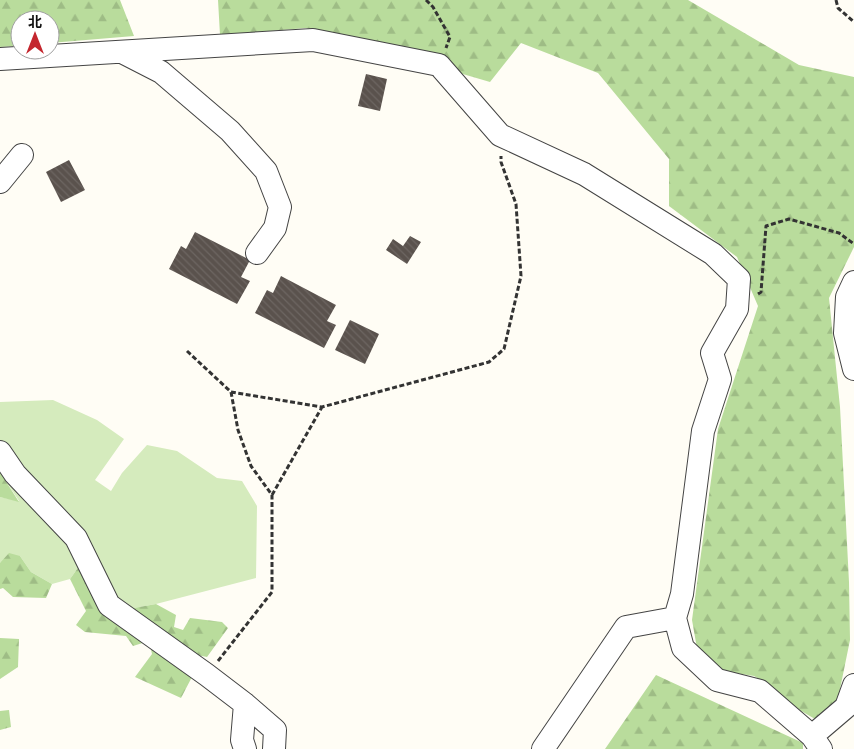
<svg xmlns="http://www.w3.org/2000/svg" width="854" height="749" font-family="Literata,'Noto Sans SC',serif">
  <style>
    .grass { fill: #d5ebbd }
    .forest { fill: url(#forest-firs) }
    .building { fill: url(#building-back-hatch) }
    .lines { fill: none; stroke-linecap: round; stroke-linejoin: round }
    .minor-casing { stroke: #444; stroke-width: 24 }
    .path { stroke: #333; stroke-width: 3; stroke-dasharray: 5 2.5; stroke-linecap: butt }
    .minor { stroke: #fff; stroke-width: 22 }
  </style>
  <defs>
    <pattern id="forest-firs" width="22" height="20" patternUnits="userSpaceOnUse" patternTransform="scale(1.25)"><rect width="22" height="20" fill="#b9dc9c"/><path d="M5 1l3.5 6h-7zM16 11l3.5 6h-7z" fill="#9ebc85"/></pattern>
    <pattern id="building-back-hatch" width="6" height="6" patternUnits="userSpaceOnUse" patternTransform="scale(1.25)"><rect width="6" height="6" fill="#5a524d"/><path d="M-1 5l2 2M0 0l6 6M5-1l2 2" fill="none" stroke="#6d6662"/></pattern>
  </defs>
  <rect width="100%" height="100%" fill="#fffdf5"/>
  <path class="grass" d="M53 400 97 420 124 439 95 480 111 491 122 473 147 445 177 451 217 478 242 481 257 506 256 578 156 604 128 609 80 565 70 579 52 584 31 572 20 556 0 563V497L19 501 0 472V402Z"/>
  <path class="forest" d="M0 0H120L134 36 50 43V20H20V46L0 47Z
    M218 0H688L799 65 854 77V247L829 298 840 407 849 582 850 640 838 699 815 719 784 701 768 684 754 676 723 671 698 654 692 620 718 429 758 306 737 257 669 206V159L598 73 521 43 490 82 306 28 220 35Z
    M0 472 19 502 0 497Z
    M9 553 20 556 31 572 52 584 46 598 13 597 3 588 0 589V563Z
    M80 565 128 609 156 604 176 615 174 627 183 630 190 618 222 622 228 628 207 657 192 654 193 675 181 698 135 677 152 654 149 641 133 646 126 636 85 632 76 625 86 611 70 579Z
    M0 638 19 639 18 667 0 679Z
    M656 675 803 743V749H605Z
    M9 710 11 727 0 730V711Z"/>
  <path class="building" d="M366 74 387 79 380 111 358 106Z
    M69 160 85 190 61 202 46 172Z
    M195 232 250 260 241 277 250 281 237 304 169 269 181 246 186 249Z
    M410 236 421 242 407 264 386 250 393 239 403 246Z
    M281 276 336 305 327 321 336 325 324 348 255 313 267 290 273 293Z
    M350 320 379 334 365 364 335 350Z"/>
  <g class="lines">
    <g class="minor-casing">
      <path id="minor" d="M122 52 161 72 230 131 266 171 280 207 275 228 257 253
        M0 59 313 40 439 65 500 135 584 174 713 254 739 279 737 309 712 353 720 379 703 431 682 594 675 618 683 648 717 680 760 691 812 736 821 749
        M0 182 22 155
        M854 282 847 297 845 333 854 369
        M0 452 15 474 76 538 109 605 207 675 245 704 275 730 274 749
        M812 736 846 707 854 685
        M245 749 242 740 245 704
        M543 749 626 627 675 618"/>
    </g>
    <path class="path" d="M426 0 433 7 450 37 446 48
      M836 0 838 8 854 22
      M758 294 761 292 766 226 789 219 839 233 854 244
      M187 351 231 392 322 407 489 362 504 349 521 276 516 204 501 162V156
      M272 495 322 407
      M218 661 272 592V495L251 466 238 430 231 392"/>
    <use href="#minor" class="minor"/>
  </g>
  <g transform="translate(35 35)"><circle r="24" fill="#ffffff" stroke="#a0a0a0"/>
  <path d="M0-4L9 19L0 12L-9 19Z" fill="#c4262e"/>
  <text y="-8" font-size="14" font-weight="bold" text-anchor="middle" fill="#111111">北</text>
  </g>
</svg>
